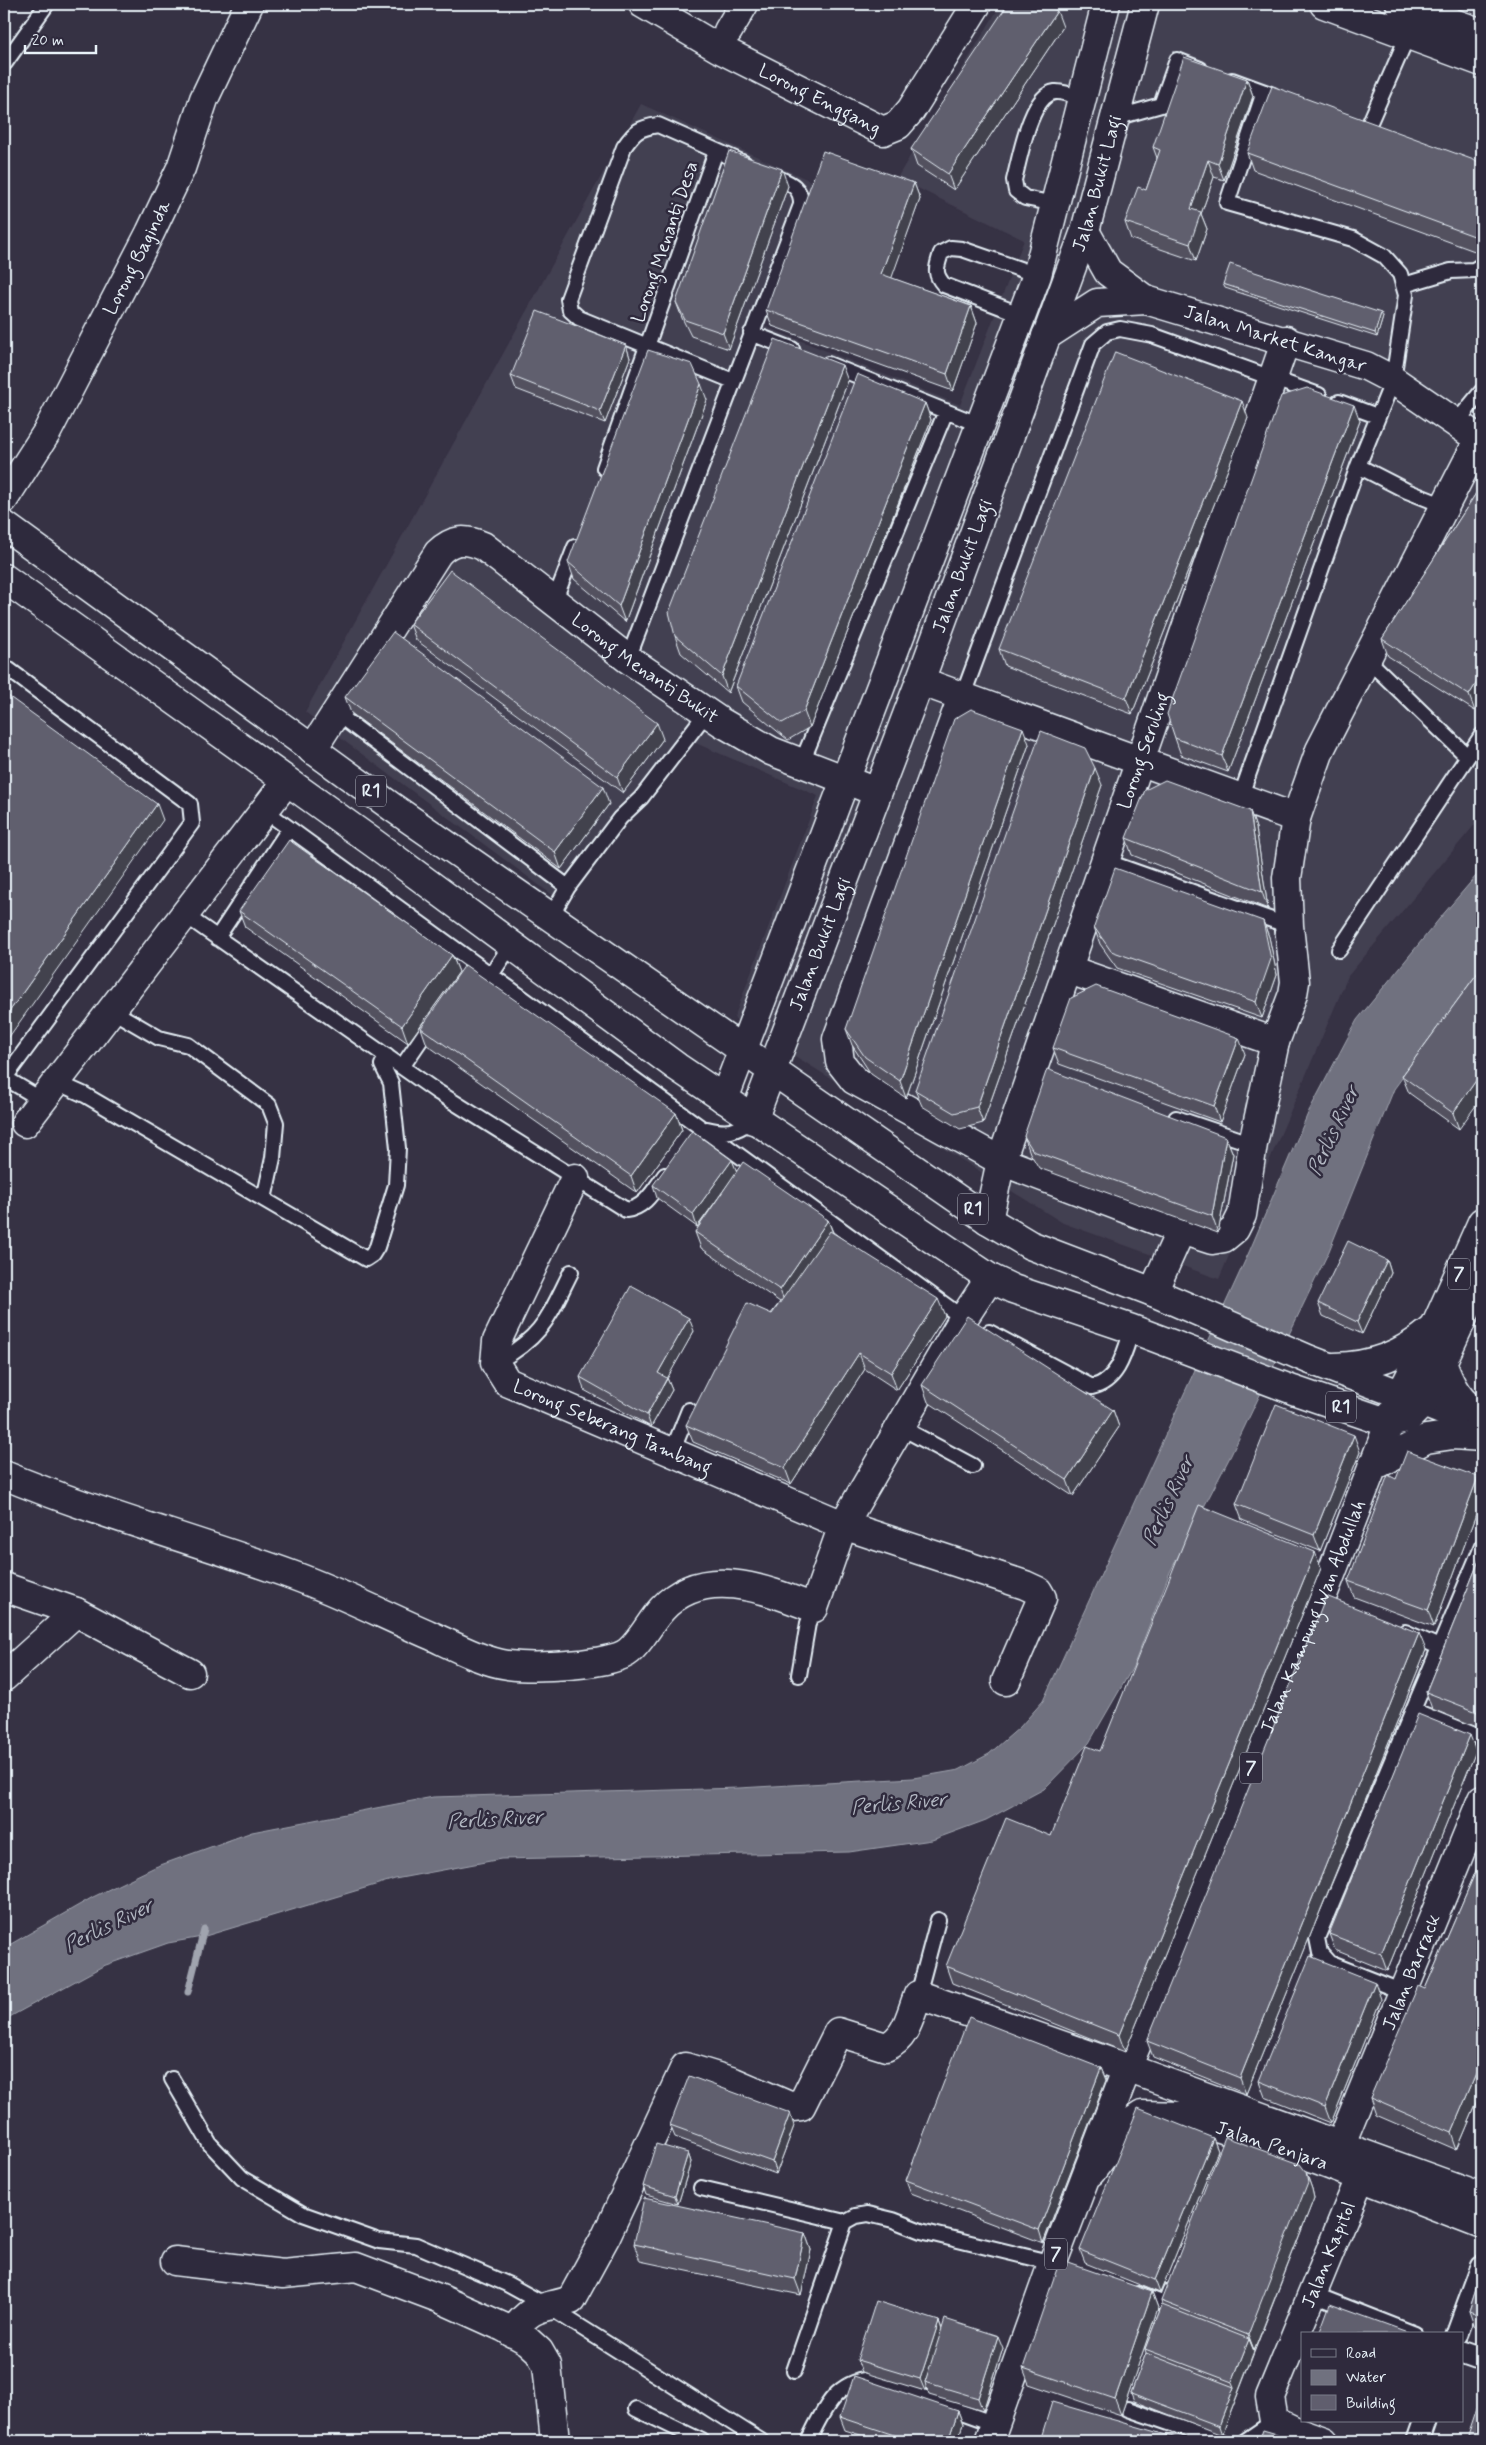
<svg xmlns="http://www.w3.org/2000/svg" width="1486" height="2445" font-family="Mynerve,sans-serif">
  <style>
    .built { fill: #433f51 }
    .water { fill: #70717f; stroke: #a0a4af }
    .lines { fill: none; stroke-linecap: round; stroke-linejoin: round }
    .stream { stroke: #a0a4af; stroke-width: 7 }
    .service-casing { stroke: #e8f1f8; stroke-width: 18 }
    .pedestrian-casing { stroke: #e8f1f8; stroke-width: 25 }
    .minor-casing { stroke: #e8f1f8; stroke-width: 31 }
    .tertiary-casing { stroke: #e8f1f8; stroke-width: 31 }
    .primary-casing { stroke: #e8f1f8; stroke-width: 31 }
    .service { stroke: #2f2a3d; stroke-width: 14 }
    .pedestrian { stroke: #2f2a3d; stroke-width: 21 }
    .minor { stroke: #2f2a3d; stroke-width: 28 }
    .tertiary { stroke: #2f2a3d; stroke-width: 28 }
    .primary { stroke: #2f2a3d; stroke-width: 28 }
    .wall { fill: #53515f; stroke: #e8f1f8 }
    .shaded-wall { fill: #43424d; stroke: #e8f1f8 }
    .building { fill: #605e6e; stroke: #e8f1f8 }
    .labels { text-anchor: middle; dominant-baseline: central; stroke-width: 5; stroke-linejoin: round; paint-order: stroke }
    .shield { fill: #2f2a3d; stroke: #b0b5c0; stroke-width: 1 }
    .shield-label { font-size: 18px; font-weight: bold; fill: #e8f1f8 }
    .street-label { font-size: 19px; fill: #e8f1f8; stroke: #2f2a3d }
    .water-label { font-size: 20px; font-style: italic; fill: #b2b7c2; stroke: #2f2a3d }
  </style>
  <rect width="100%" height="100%" fill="#363244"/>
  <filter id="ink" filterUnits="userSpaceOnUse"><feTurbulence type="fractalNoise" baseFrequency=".02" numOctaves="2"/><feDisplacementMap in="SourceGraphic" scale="10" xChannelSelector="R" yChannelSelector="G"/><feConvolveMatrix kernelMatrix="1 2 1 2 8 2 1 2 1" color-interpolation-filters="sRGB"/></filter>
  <g filter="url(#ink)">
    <path class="built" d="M1001 4H1482V816L1348 976 1219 1279 1063 1223 734 1018 818 796 677 735 566 905 305 712 641 104 813 182 762 325 960 405 1024 240 897 178Z"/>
    <path class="water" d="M1482 869V969L1394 1089 1329 1251 1231 1455 1170 1572 1133 1667 1089 1743 1044 1789 986 1820 932 1840 849 1852 501 1859 395 1879 202 1937 168 1943 103 1966 4 2020V1948L93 1897 155 1867 252 1832 433 1797 739 1788 913 1778 959 1770 989 1754 1020 1727 1043 1701 1250 1250 1309 1111 1357 1020 1440 918Z"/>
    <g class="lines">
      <path class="stream" d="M188 1992 204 1929"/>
      <g class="service-casing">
        <path id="service" d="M5 63 47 4
          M1232 80 1273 95
          M1115 118 1161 105 1177 60 1200 69
          M1367 129 1408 35
          M1055 204 1025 198 1016 191 1014 180C1020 158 1030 95 1055 92 1063 91 1074 96 1082 99
          M1404 285 1451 271 1474 270 1482 265
          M1022 315 944 285C933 273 937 267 941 253L951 248 962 249 1037 275
          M751 333 792 349
          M828 364 980 425
          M733 381 579 318 570 310 568 299 624 147C635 131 639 128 658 125L744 163
          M1339 402 1377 416
          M1455 424 1482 391
          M1358 466 1407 491 1445 506
          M604 468 716 151
          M554 602 575 547
          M628 659 801 205C802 185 787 182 771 175
          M1367 659 1467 756
          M4 666 190 804 192 823 4 1079
          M963 695 1093 344 1107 332 1120 329 1152 335 1319 395
          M336 713 568 887
          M802 762 946 411
          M1240 798 1358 466 1393 380 1406 295 1400 274 1384 256 1353 239 1227 203 1264 92
          M264 810 967 1321
          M1105 861 1289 926
          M185 915 436 1091 626 1210C645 1208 654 1190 665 1175
          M551 916 568 887 620 818 641 798 707 712
          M217 938 289 829
          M1339 950 1482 735
          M491 975 511 945
          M111 1010 159 1038 188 1045 269 1105 276 1123 273 1158 264 1199
          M402 1067 434 1020
          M5 1078 42 1100
          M56 1082 85 1095 366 1259 372 1255 377 1247 396 1185 398 1148 391 1083 382 1065 387 1056
          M1176 1118 1253 1144
          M707 1129C728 1134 735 1132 753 1120
          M989 1332 1092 1387C1119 1381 1125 1351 1132 1329
          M495 1363C543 1337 548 1318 571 1272
          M902 1428 973 1466
          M672 1452 689 1410
          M1405 1632 1439 1647
          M799 1675 808 1623 814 1608
          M1413 1710 1482 1738
          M1403 1992 1329 1963 1320 1953 1317 1938 1482 1546
          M918 1995 938 1920
          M172 2079 210 2144 242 2178 303 2214 379 2241 416 2245 507 2284 549 2307 761 2441
          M701 2188 845 2222
          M1138 2294 1165 2304 1170 2291
          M1313 2294 1415 2334
          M794 2371 845 2222 856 2216 868 2214 893 2220 921 2231 1057 2264
          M636 2409 702 2441
          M1128 2409 1221 2441
          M808 2441C823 2412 833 2383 870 2379L995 2424
          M1245 2441 1274 2421"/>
      </g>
      <g class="pedestrian-casing">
        <path id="pedestrian" d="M1457 2334 1482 2266
          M1462 2352 1482 2359
          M1417 2441 1424 2421"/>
      </g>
      <g class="minor-casing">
        <g id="minor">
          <path id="s1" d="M643 4 718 48 883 131 898 125 911 110 977 4"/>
          <path d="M728 31 744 4"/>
          <path d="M1046 336 1097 303 1146 300"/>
          <path id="s2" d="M4 499 47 432 150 233 181 168 204 99 249 4"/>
          <path d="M920 681 1296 818"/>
          <path d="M963 695 837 1039 840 1062 854 1080 1001 1161 1181 1230 1212 1240 1224 1238 1235 1229 1242 1215 1253 1144 1275 1042 1293 994 1295 982 1289 926 1287 878 1296 818 1320 750 1479 439 1393 380 1366 366 1146 300 1108 272 1085 231"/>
          <path id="s3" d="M312 750 438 553C452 539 465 538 483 546L628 659 721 722 771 751 877 792"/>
          <path d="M1067 969 1275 1042"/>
          <path d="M25 1123 286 782"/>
          <path id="s4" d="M575 1178 497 1341 495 1363 507 1382 843 1525 1025 1585 1038 1591 1042 1598 1006 1681"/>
          <path id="s5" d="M988 1220 1001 1161 1286 340"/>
          <path d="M1153 1292 1181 1230"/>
          <path d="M4 1475C98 1514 196 1540 292 1575 339 1592 384 1615 430 1635 454 1646 481 1661 508 1665 532 1668 612 1666 629 1651 642 1640 650 1622 662 1609 703 1564 765 1589 814 1608L843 1525 963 1319 990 1278"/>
          <path d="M4 1587 76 1612 190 1673"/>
          <path d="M4 1677 76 1612"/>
          <path id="s6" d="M1340 2146 1482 1799"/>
          <path d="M175 2261 283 2274 356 2267 441 2299 503 2327 528 2341 539 2351 547 2365 555 2441"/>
          <path d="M512 2333C532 2304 540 2310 571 2300L606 2236 685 2067 734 2082 792 2107 801 2106 838 2032 886 2047C907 2038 910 2015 918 1995L1127 2068"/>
          <path id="s7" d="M1324 2441 1293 2430 1274 2421 1270 2397 1360 2178"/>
        </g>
      </g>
      <g class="tertiary-casing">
        <g id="tertiary">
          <path d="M1324 4 1482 62"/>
          <path d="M1400 4 1482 33"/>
          <path d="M724 1099 1037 275 1106 4"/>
          <path id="s8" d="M753 1120 920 681 1085 231 1145 4"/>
          <path d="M1423 1403 1482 1426"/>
          <path d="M1127 2068 1482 2197"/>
          <path id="s9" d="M1091 2172 1126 2126 1142 2115 1184 2116 1319 2161 1482 2224"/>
        </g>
      </g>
      <g class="primary-casing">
        <g id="primary">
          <path d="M4 525 392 807 988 1220 1030 1245 1153 1292 1308 1359 1423 1403"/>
          <path d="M4 578 375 844 677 1067 990 1278 1013 1289 1132 1329 1293 1390 1389 1423 1407 1419 1423 1403 1482 1277"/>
          <path d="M1442 1362C1450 1386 1459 1403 1482 1416"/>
          <path d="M1334 1367C1373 1366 1402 1355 1432 1330"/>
          <path d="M1372 1467 1426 1439 1453 1435 1482 1437"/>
          <path id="s10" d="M989 2441 1053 2262 1127 2068 1323 1595 1400 1396 1435 1327 1482 1222"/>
        </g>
      </g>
      <use href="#service" class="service"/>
      <use href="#pedestrian" class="pedestrian"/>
      <use href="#minor" class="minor"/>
      <use href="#tertiary" class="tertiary"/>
      <use href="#primary" class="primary"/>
    </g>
    <path class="wall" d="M1063 27 954 190 917 166 911 149Z
      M1247 79 1253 96 1224 180 1214 177 1201 214 1207 229 1196 261 1131 239 1125 222 1146 190 1157 158 1153 147Z
      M1247 153 1482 163 1480 253 1253 170Z
      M914 183 920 199 891 278 971 306 977 323 953 391 772 326 766 310Z
      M788 186 729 349 691 336 682 318 676 302Z
      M1223 284 1383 317 1377 337 1225 288Z
      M626 345 630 358 605 423 516 389 511 376Z
      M848 381 728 693 681 653 675 636Z
      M707 400 625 622 574 579 568 562Z
      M925 403 931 420 810 727 788 740 742 702 736 686Z
      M1248 418 1132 714 1005 666 999 649Z
      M1360 421 1228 772 1181 755 1175 738Z
      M1482 484 1475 711 1388 656 1382 639Z
      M410 624 663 739 623 793 416 640Z
      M345 697 609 804 561 869 351 713Z
      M1029 744 906 1098 871 1074 852 1045 846 1029Z
      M1102 785 983 1123 960 1129 922 1106 915 1090Z
      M1250 811 1256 828 1268 909 1132 855 1126 838Z
      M239 911 452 955 459 972 408 1043 245 927Z
      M1263 921 1269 937 1277 975 1262 1018 1117 968 1100 944 1094 927Z
      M1482 967 1459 1129 1409 1093 1402 1076Z
      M421 1028 676 1113 682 1130 637 1193 427 1045Z
      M1053 1048 1245 1054 1220 1122 1059 1064Z
      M1024 1136 1226 1137 1233 1154 1218 1233 1039 1168 1030 1153Z
      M732 1160 736 1171 828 1220 833 1232 945 1316 897 1390 865 1369 791 1484 693 1442 686 1425 780 1302 701 1248 695 1232 722 1192 697 1227 657 1198 653 1185Z
      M1387 1260 1391 1273 1362 1334 1323 1316 1318 1303Z
      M694 1331 667 1378 672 1390 651 1427 584 1390 580 1377Z
      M922 1385 1113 1410 1119 1427 1073 1496 928 1402Z
      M1360 1452 1320 1551 1242 1520 1236 1504Z
      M1478 1477 1482 1489V1498L1434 1627 1354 1597 1348 1581 1396 1479Z
      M1482 1553V1729L1432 1709 1426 1692Z
      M1321 1568 1125 2052 952 1983 946 1966 1051 1836 1100 1751Z
      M1426 1650 1246 2094 1153 2057 1147 2041Z
      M1476 1751 1387 1971 1335 1950 1329 1934Z
      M1482 1857V2091L1457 2150 1376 2115 1370 2098 1425 1989Z
      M1381 1999 1331 2123 1265 2097 1259 2081Z
      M1101 2068 1106 2080 1043 2243 911 2193 906 2180Z
      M670 2125 794 2126 776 2174 675 2137Z
      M1213 2138 1218 2151 1160 2293 1085 2263 1080 2250Z
      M688 2153 691 2162 678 2204 646 2195 643 2186Z
      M1306 2172 1312 2189 1314 2198 1222 2435 1134 2401 1131 2393 1146 2353 1145 2349 1162 2305 1161 2301Z
      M805 2233 811 2250 801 2295 640 2261 634 2244Z
      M1482 2271V2330L1475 2328 1469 2311Z
      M1152 2292 1158 2308 1121 2415 1029 2384 1023 2368Z
      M939 2321 942 2329 1003 2348 983 2411 929 2395 926 2387 925 2391 862 2372 857 2360Z
      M958 2411 963 2424 957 2441H879L845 2430 840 2417Z
      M1467 2437 1482 2441H1469Z"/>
    <path class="shaded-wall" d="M1057 11 1063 27 954 190 948 174Z
      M1247 79 1253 96 1224 180 1218 164Z
      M1208 160 1214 177 1201 214 1207 229 1196 261 1190 244 1191 209Z
      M782 169 788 186 729 349 723 333Z
      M914 183 920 199 887 291 881 274Z
      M1482 213V246L1480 253 1474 236Z
      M971 306 977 323 953 391 947 374Z
      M1381 313 1383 317 1377 337 1375 333Z
      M626 345 630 358 605 423 600 411Z
      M842 365 848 381 728 693 722 676Z
      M701 384 707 400 625 622 619 606Z
      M1242 401 1248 418 1132 714 1126 698Z
      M925 403 931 420 810 727 804 711Z
      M1354 405 1360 421 1228 772 1222 756Z
      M1482 674V700L1475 711 1469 695Z
      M657 723 663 739 623 793 617 777Z
      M1023 728 1029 744 906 1098 900 1081Z
      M1095 768 1102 785 983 1123 977 1107Z
      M603 787 609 804 561 869 555 852Z
      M157 804 163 820 4 1044V1019Z
      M1250 811 1256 828 1268 909 1262 892Z
      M1263 921 1269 937 1277 975 1262 1018 1256 1002Z
      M452 955 459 972 408 1043 402 1026Z
      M1239 1038 1245 1054 1220 1122 1214 1106Z
      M1482 1072V1097L1459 1129 1453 1113Z
      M676 1113 682 1130 637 1193 631 1176Z
      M1226 1137 1233 1154 1218 1233 1212 1216Z
      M732 1160 737 1172 697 1227 693 1214Z
      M828 1220 834 1236 786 1306 780 1290Z
      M1387 1260 1391 1273 1362 1334 1357 1322Z
      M938 1299 945 1316 897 1390 891 1373Z
      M689 1318 694 1331 663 1386 658 1373Z
      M859 1353 865 1369 791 1484 785 1468Z
      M667 1378 672 1390 651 1427 647 1415Z
      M1113 1410 1119 1427 1073 1496 1067 1480Z
      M1354 1435 1360 1452 1320 1551 1314 1535Z
      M1478 1477 1482 1489V1498L1434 1627 1428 1610Z
      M1315 1552 1321 1568 1125 2052 1119 2035Z
      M1419 1633 1426 1650 1246 2094 1240 2078Z
      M1482 1700V1726L1477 1712Z
      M1470 1735 1476 1751 1387 1971 1381 1954Z
      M1375 1982 1381 1999 1331 2123 1325 2107Z
      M1482 2060V2091L1457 2150 1451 2133Z
      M1101 2068 1106 2080 1043 2243 1039 2230Z
      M790 2113 794 2126 776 2174 772 2162Z
      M1213 2138 1218 2151 1160 2293 1155 2280Z
      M688 2153 691 2162 678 2204 675 2196Z
      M1306 2172 1312 2189 1314 2198 1254 2351 1248 2335Z
      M805 2233 811 2250 801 2295 795 2279Z
      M1152 2292 1158 2308 1121 2415 1115 2399Z
      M939 2321 943 2333 925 2382 926 2387 925 2391 920 2379Z
      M998 2336 1003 2348 983 2411 978 2398Z
      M1249 2339 1254 2351 1222 2435 1219 2426 1234 2387 1232 2382Z
      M958 2411 963 2424 957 2441H948Z"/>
    <path class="building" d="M1008 4H1046L1057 11 948 174 911 149Z
      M1184 57 1247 79 1218 164 1208 160 1191 209 1201 212 1190 244 1125 222 1138 187 1146 190 1160 150 1153 147Z
      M1272 86 1482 163V213L1474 236 1247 153Z
      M729 151 782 169 723 333 685 320 676 302Z
      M823 151 914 183 881 274 971 306 947 374 766 310Z
      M1230 264 1381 313 1375 333 1223 284Z
      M537 311 626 345 600 411 511 376Z
      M775 339 842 365 722 676 675 636 669 612Z
      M648 350 692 364 701 384 619 606 568 562Z
      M1115 352 1242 401 1126 698 999 649Z
      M857 374 925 403 804 711 782 723 736 686Z
      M1307 388 1354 405 1222 756 1175 738 1167 714 1281 396Z
      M1482 484V674L1469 695 1382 639Z
      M450 570 657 723 617 777 410 624Z
      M393 632 603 787 555 852 345 697Z
      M4 693 157 804 4 1019Z
      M971 709 1023 728 900 1081 865 1057 846 1029 954 719Z
      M1041 731 1085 748 1095 768 977 1107 954 1113 915 1090Z
      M1165 780 1250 811 1262 892 1126 838 1145 790Z
      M289 840 452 955 402 1026 239 911Z
      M1115 868 1263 921 1271 959 1256 1002 1111 951 1094 927Z
      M465 965 676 1113 631 1176 421 1028Z
      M1482 967V1072L1453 1113 1402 1076Z
      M1096 986 1239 1038 1214 1106 1053 1048 1071 998Z
      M1047 1069 1226 1137 1212 1216 1033 1151 1024 1136Z
      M692 1131 732 1160 693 1214 653 1185Z
      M743 1162 828 1220 780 1290 695 1232Z
      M830 1231 938 1299 891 1373 859 1353 785 1468 686 1425 747 1303 772 1314Z
      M1348 1241 1387 1260 1357 1322 1318 1303Z
      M631 1286 689 1318 658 1373 667 1378 647 1415 580 1377Z
      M967 1316 1113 1410 1067 1480 922 1385Z
      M1276 1404 1354 1435 1314 1535 1236 1504Z
      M1407 1451 1478 1477 1428 1610 1348 1581 1388 1475 1396 1479Z
      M1199 1505 1315 1552 1119 2035 946 1966 1006 1818 1051 1836 1087 1746 1100 1751Z
      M1482 1553V1700L1477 1712 1426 1692Z
      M1326 1596 1419 1633 1240 2078 1147 2041Z
      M1418 1714 1470 1735 1381 1954 1329 1934Z
      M1482 1857V2060L1451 2133 1370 2098 1418 1986 1425 1989Z
      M1310 1956 1375 1982 1325 2107 1259 2081Z
      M969 2017 1101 2068 1039 2230 906 2180Z
      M689 2076 790 2113 772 2162 670 2125Z
      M1138 2108 1213 2138 1155 2280 1080 2250Z
      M1225 2137 1300 2164 1306 2172 1308 2182 1248 2335 1161 2301Z
      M656 2144 688 2153 675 2196 643 2186Z
      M644 2198 805 2233 795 2279 634 2244Z
      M1060 2260 1152 2292 1115 2399 1023 2368Z
      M1482 2271V2316L1469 2311Z
      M876 2301 939 2321 920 2379 857 2360Z
      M1330 2304 1413 2334H1319Z
      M1162 2305 1249 2339 1232 2382 1145 2349Z
      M945 2319 998 2336 978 2398 925 2382Z
      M1146 2353 1234 2387 1219 2426 1131 2393Z
      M854 2376 958 2411 948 2441H912L840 2417Z
      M1482 2392V2441H1481L1467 2437Z
      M1052 2402 1187 2441H1040Z
      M1263 2430 1301 2441H1259Z"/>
  </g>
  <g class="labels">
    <g class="shield">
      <rect x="356" y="775.5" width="30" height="31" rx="4"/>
      <rect x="958" y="1193.5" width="30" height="31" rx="4"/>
      <rect x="1448" y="1258.5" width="22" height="31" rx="4"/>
      <rect x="1326" y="1391.5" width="30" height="31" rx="4"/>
      <rect x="1240" y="1752.5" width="22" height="31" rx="4"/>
      <rect x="1045" y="2238.5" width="22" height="31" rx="4"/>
    </g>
    <g class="shield-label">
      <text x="371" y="791">R1</text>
      <text x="973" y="1209">R1</text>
      <text x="1459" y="1274">7</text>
      <text x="1341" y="1407">R1</text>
      <text x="1251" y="1768">7</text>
      <text x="1056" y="2254">7</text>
    </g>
    <g class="street-label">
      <text stroke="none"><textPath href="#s1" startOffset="201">Lorong Enggang</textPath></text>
      <text stroke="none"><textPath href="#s8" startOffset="998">Jalan Bukit Lagi</textPath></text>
      <text transform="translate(665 242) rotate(-71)">Lorong Menanti Desa</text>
      <text stroke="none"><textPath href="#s2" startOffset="276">Lorong Baginda</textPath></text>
      <text transform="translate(1275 339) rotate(17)">Jalan Market Kangar</text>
      <text stroke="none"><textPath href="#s8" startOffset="592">Jalan Bukit Lagi</textPath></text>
      <text stroke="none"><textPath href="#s3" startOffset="486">Lorong Menanti Bukit</textPath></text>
      <text stroke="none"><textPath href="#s5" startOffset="495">Lorong Seruling</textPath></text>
      <text stroke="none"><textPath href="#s8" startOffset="188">Jalan Bukit Lagi</textPath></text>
      <text stroke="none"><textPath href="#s4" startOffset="340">Lorong Seberang Tambang</textPath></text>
      <text stroke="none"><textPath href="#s10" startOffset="886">Jalan Kampung Wan Abdullah</textPath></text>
      <text stroke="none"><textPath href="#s6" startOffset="188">Jalan Barrack</textPath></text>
      <text stroke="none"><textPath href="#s9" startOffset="212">Jalan Penjara</textPath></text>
      <text stroke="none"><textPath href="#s7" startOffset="232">Jalan Kapitol</textPath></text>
    </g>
    <g class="water-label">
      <text transform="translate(1334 1131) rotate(-65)">Perlis River</text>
      <text transform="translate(1169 1501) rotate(-65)">Perlis River</text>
      <text transform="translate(899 1804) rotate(-5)">Perlis River</text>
      <text transform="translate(495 1820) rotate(-3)">Perlis River</text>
      <text transform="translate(109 1926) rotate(-26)">Perlis River</text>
    </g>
  </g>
  <rect width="1486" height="2445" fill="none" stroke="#2f2a3d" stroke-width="20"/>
  <rect x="10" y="10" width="1466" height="2425" fill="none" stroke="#e8f1f8" stroke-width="2" filter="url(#ink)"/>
  <rect x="1301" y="2332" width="162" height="90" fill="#2f2a3d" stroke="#797a88"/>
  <rect x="1311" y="2349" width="25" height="8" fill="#2f2a3d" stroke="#797a88"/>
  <text x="1346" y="2358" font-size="15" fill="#e8f1f8">Road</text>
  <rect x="1311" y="2370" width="25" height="15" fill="#70717f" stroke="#797a88"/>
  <text x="1346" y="2382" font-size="15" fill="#e8f1f8">Water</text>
  <rect x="1311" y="2395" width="25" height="15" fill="#605e6e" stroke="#797a88"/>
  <text x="1346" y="2408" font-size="15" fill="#e8f1f8">Building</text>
  <path d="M25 45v8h71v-8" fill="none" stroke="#e8f1f8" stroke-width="2.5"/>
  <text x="32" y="45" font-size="15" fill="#e8f1f8" stroke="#2f2a3d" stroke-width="4" paint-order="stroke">20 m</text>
</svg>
